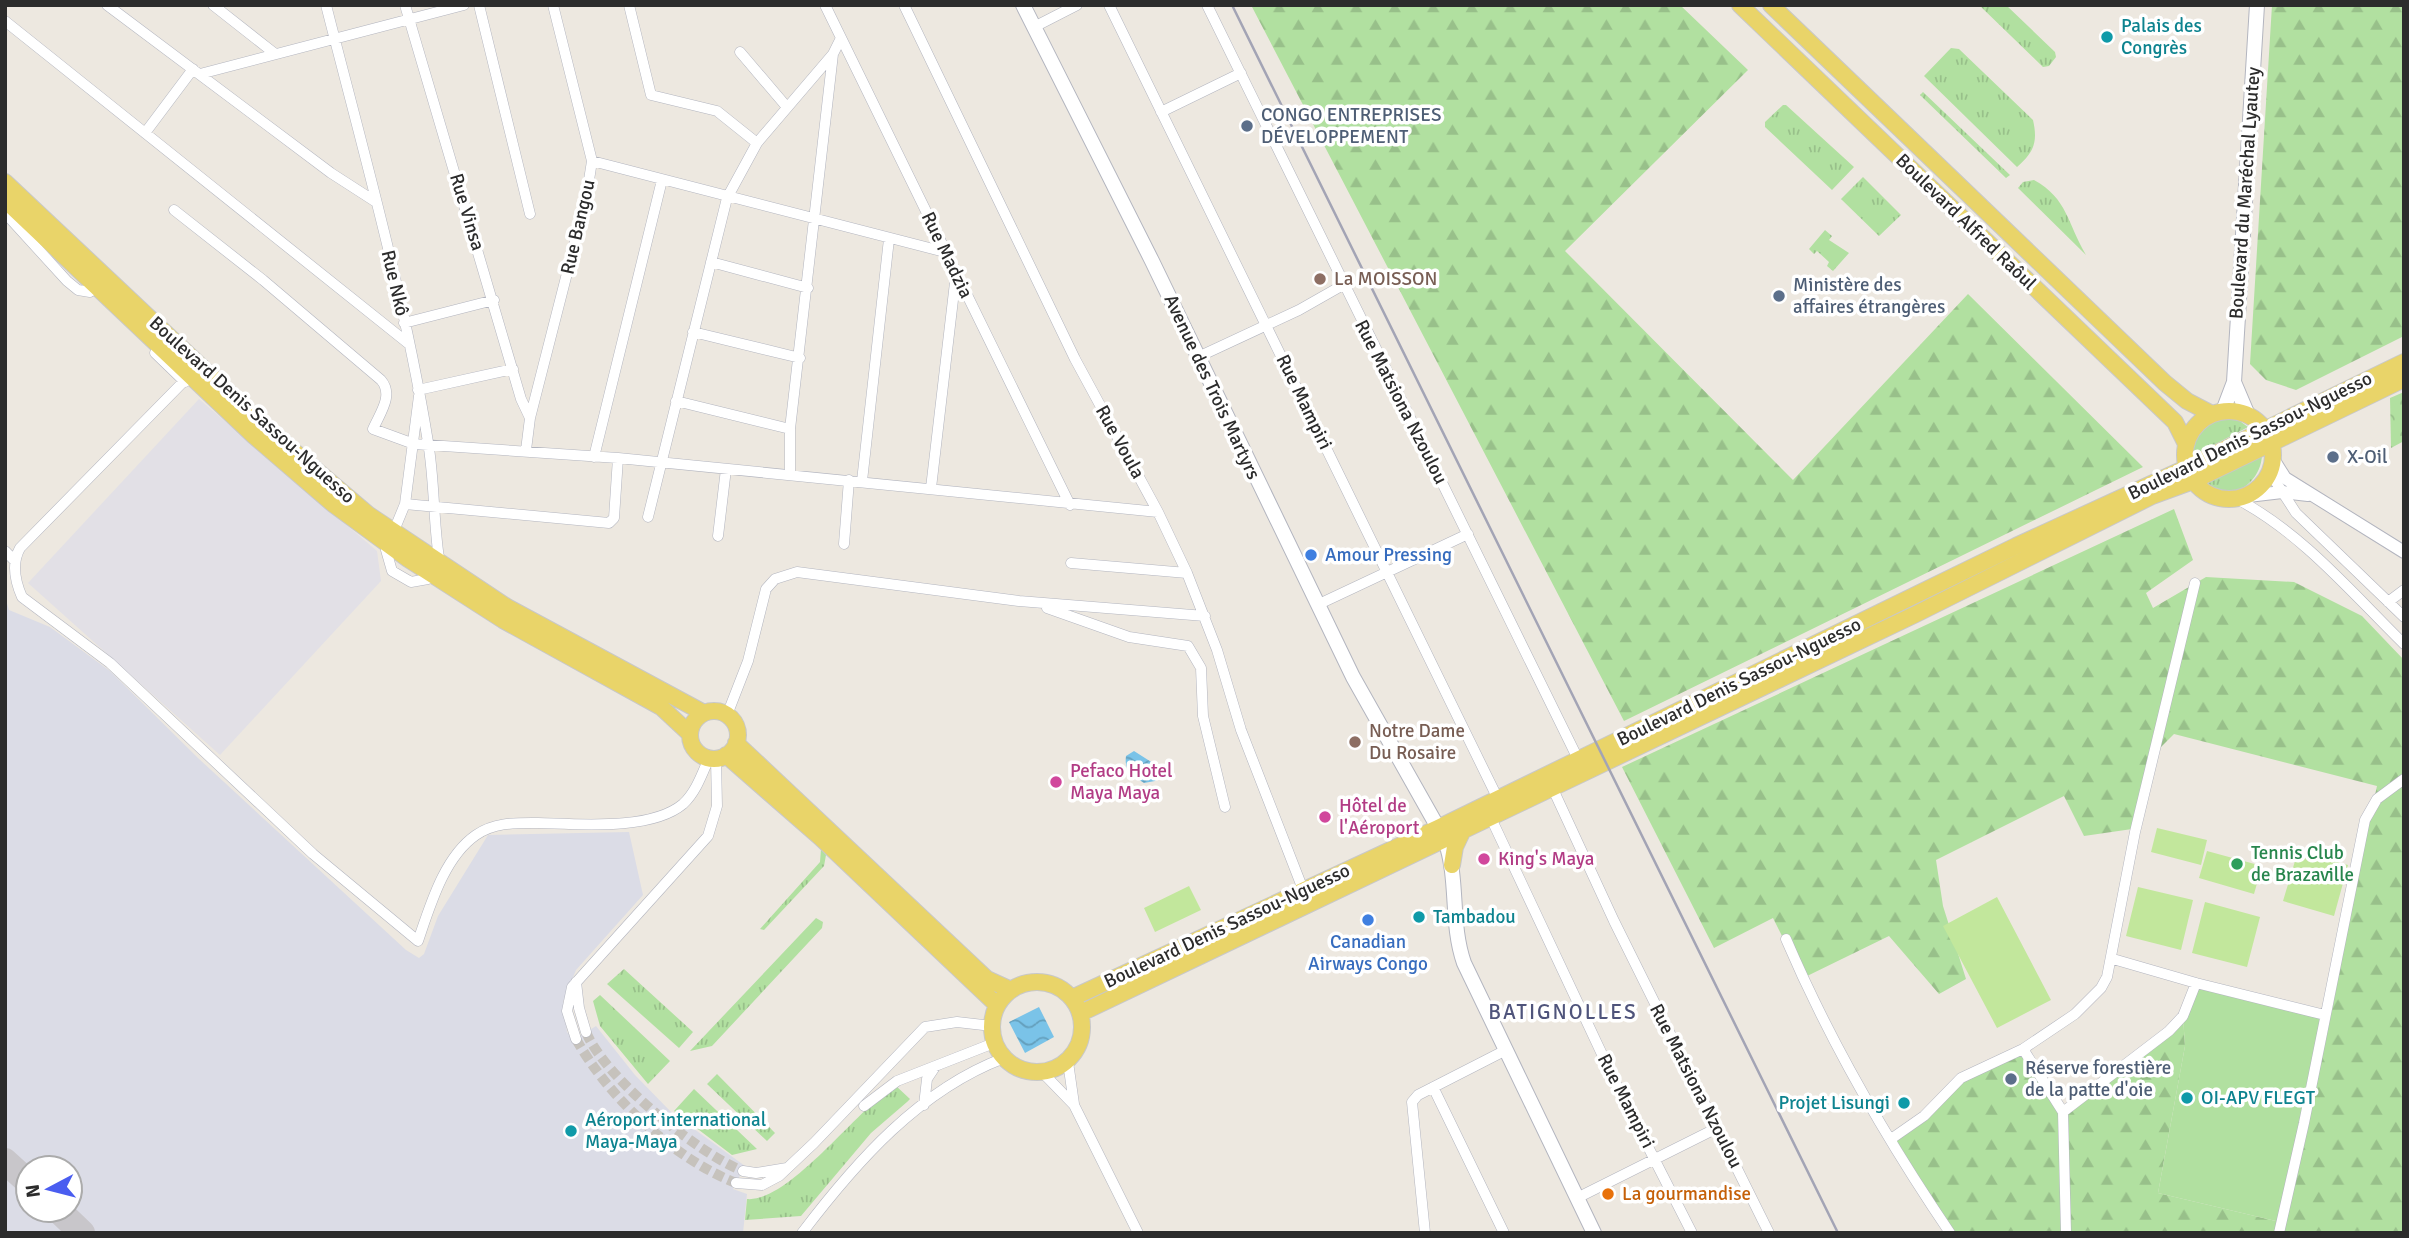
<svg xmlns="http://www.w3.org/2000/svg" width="2409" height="1238" font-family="Signika,sans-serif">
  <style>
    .industrial { fill: #e2e0e6 }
    .airport { fill: #dbdce6; fill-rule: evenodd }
    .grass { fill: url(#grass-tufts) }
    .forest { fill: url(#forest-firs) }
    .park { fill: url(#park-crowns) }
    .garden { fill: #b1e0a0 }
    .pitch { fill: #c2e79c }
    .water { fill: url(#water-waves) }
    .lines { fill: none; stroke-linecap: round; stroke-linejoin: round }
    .taxiway { stroke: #c8c6ca; stroke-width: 26 }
    .minor-tunnel { stroke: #c6c2bc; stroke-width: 10; stroke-dasharray: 10 5; stroke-linecap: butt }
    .minor-casing { stroke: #b3b5bf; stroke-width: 11 }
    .tertiary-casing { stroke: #b3b5bf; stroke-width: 14 }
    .secondary-casing { stroke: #b3b5bf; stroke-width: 16 }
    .primary-casing { stroke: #c8c8c8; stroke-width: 18 }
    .minor { stroke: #fff; stroke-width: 10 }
    .tertiary { stroke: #fff; stroke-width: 12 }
    .secondary { stroke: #fff; stroke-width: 14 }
    .primary { stroke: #e9d469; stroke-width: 16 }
    .rail { stroke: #a3a4b5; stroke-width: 2.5 }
    .culture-dot { fill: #0f9aa8; stroke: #fff; stroke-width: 2.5 }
    .service-dot { fill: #5c6f8a; stroke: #fff; stroke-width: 2.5 }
    .education-dot { fill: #8d6e63; stroke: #fff; stroke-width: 2.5 }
    .shop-dot { fill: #3f7fe0; stroke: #fff; stroke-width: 2.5 }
    .hotel-dot { fill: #d1479c; stroke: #fff; stroke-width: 2.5 }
    .leisure-dot { fill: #2e9e5b; stroke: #fff; stroke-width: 2.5 }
    .food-dot { fill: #e8710a; stroke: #fff; stroke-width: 2.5 }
    .labels { text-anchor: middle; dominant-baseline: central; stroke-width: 7; stroke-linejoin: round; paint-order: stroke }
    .culture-label { font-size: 19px; fill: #0d838f; stroke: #fff; text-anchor: start }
    .service-label { font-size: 19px; fill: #4e5e75; stroke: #fff; text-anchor: start }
    .street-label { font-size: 19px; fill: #2c2c2c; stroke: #fff }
    .education-label { font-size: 19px; fill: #785e54; stroke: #fff; text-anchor: start }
    .shop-label { font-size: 19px; fill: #366cbe; stroke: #fff; text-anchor: start }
    .hotel-label { font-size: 19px; fill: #b23c85; stroke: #fff; text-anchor: start }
    .leisure-label { font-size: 19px; fill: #27864d; stroke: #fff; text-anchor: start }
    .food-label { font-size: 19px; fill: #c56008; stroke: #fff; text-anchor: start }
    .neighbourhood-label { font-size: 21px; letter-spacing: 2px; fill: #4f547b; stroke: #fff }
  </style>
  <defs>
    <pattern id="grass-tufts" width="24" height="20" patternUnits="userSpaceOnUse" patternTransform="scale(1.75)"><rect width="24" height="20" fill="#b1e0a0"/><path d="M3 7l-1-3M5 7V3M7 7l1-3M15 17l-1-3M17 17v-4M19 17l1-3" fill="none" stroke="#98c08a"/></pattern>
    <pattern id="forest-firs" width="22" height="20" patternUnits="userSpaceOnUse" patternTransform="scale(1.75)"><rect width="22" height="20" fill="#b1e0a0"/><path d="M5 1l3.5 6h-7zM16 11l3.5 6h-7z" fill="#98c08a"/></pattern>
    <pattern id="park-crowns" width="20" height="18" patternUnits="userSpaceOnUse" patternTransform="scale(1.75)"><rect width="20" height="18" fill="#b1e0a0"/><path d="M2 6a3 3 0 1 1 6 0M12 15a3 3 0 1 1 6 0" fill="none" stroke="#98c08a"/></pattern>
    <pattern id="water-waves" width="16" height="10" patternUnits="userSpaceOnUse" patternTransform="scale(1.75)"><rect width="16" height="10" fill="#7ac3e8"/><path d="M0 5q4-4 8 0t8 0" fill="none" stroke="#649fbc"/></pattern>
  </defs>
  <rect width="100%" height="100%" fill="#ede8e0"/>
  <path class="industrial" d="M199 399 377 551 381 581 220 755 28 583Z"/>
  <path class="airport" d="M5 597 9 610 50 627 110 671 198 758 406 950 419 958 424 954 438 916 488 835 629 832 643 895 576 970 563 1002 567 1032 574 1040 596 1026 635 1075 672 1113 745 1166 733 1189 747 1194 743 1233H5ZM28 1168H70V1210H28Z"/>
  <path class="grass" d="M1979 5H2006L2055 52 2056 57 2049 66 2043 67Z
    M1951 48 1959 49 2033 120C2038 142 2034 152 2017 167L1924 76Z
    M1923 92 2010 175 2006 178 1920 95Z
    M1783 105H1786L1854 167 1832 190 1765 127V122Z
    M1863 177 1901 215 1879 236 1841 199Z
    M2034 180C2068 199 2067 223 2086 255L2018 188 2023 182Z
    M1825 230 1832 236 1829 240 1849 253 1833 271 1827 266 1829 262 1817 251 1814 254 1809 249Z
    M2217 419H2237L2248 427 2191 457C2188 439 2200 425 2217 419Z
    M2262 455C2261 484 2228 506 2204 484Z
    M821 849 826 855 824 866 764 930 760 929 820 862Z
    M816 918 823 922 822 928 712 1046 690 1051Z
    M624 969 693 1032 679 1048 607 984Z
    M600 995 670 1061 648 1084 600 1026 593 1001Z
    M717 1074 775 1133 767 1141 707 1084Z
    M895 1085 910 1099 907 1102 871 1133 801 1216 745 1220 747 1199C788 1203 857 1110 895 1085Z
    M694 1089 757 1149 732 1155 674 1111Z"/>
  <path class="forest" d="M1251 5H1680L1748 70 1565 251 1793 480 1968 294 2143 467 1624 721Z
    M2272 5H2404V336L2296 390 2266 380 2250 364Z
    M2174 509 2193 560 2146 593 2153 608 2206 577 2294 582 2362 616 2404 660V1233H1955L1902 1161 1891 1139 1948 1089 2023 1049 2063 1111 2183 1016 2185 1046 2158 1193 2280 1222 2377 786 2174 734 2157 751 2139 828 2084 836 2064 796 1936 860 1943 906 1966 979 1939 994 1889 936 1803 978 1773 918 1714 948 1622 767Z"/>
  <path class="park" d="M2404 392V441L2391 448 2390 398Z"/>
  <path class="garden" d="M2196 983 2325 1015 2280 1222 2158 1193 2185 1046 2183 1016Z"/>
  <path class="pitch" d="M2157 828 2207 840 2201 865 2151 852Z
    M2207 851 2262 866 2254 894 2199 878Z
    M2298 851 2348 865 2334 916 2283 901Z
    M1189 886 1201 910 1155 932 1144 908Z
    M2138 887 2193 900 2181 950 2126 936Z
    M1997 897 2051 1000 1997 1028 1943 926Z
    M2205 902 2260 917 2247 967 2192 953Z"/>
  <path class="water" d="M1134 751 1156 765 1159 775 1155 781 1144 783C1132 775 1124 772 1126 756Z
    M1039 1007 1054 1037 1025 1053 1009 1022Z"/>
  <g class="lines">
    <path class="taxiway" d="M5 1161 28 1182
      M58 1210 82 1233"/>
    <path class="minor-tunnel" d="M586 1032C605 1078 697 1153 743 1171
      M576 1039C609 1098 673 1158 736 1183"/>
    <g class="minor-casing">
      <path id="minor" d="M107 5 331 173 376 202
        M213 5 274 53
        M326 5C363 150 404 295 428 442 435 483 433 524 440 565L428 579 411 582 392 571 386 550 405 504 419 396
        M405 5 521 399 530 418
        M479 5 530 214
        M629 5 651 95 717 111 757 143
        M825 5 1070 505
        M904 5 1075 359 1158 512 1187 573 1217 650 1241 730 1304 892
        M1109 5 1498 799
        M1207 5 1578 759
        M5 21 409 344
        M1034 27 1077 5
        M740 52 786 106
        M200 74 464 5
        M1161 112 1241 73
        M145 133 193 69
        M592 161 945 252
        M174 210 263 280 381 380C394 395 380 413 373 429L414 444 618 458 1158 512
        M5 213 67 281 78 290 90 292 96 287
        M711 262 808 288
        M404 323 494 300
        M693 332 800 358
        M155 353 185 382
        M1198 357 1299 310 1343 285
        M190 375 20 548C11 564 15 581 22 597L110 663 313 854 418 941C430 906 444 857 476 835 495 822 516 823 538 823 577 824 651 831 683 804 696 792 702 774 709 758
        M418 390 513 369
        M676 401 790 429
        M526 450 530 418 586 199 592 161 553 5
        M594 457 662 180
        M2270 473 2296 513 2404 617
        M790 474V429L833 54
        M862 481 889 239
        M931 488 956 274
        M2237 499C2302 533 2352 593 2404 644
        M405 504 609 523 614 518 618 458
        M648 517 727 198 757 143 833 54 841 38
        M718 536 726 469
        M844 544 849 480
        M5 551 15 561
        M1071 563 1187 573
        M2388 602 2404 590
        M1317 605 1468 534
        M1047 608 1129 637 1188 646 1201 668 1203 716 1225 807
        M727 715 748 661 766 589 775 579 797 572 1019 601 1205 616
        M1552 787 1614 921 1769 1233
        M1490 816 1616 1084 1692 1233
        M1786 939C1830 1042 1887 1140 1950 1233
        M576 982 579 1008 586 1032
        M2196 983 2325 1015
        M576 1039 567 1011 572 987 708 836 717 806 716 759
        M2023 1049 2063 1112 2066 1233
        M1068 1062 1074 1104
        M1042 1072 1074 1105 1138 1233
        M1433 1087 1504 1233
        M924 1105 927 1079 935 1067
        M864 1106 897 1081 994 1043
        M2063 1112 2169 1031 2183 1016 2196 983 2113 959
        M1891 1139 1924 1116 1961 1078 2023 1049 2075 1014 2101 988 2107 977 2135 832 2195 583
        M743 1171 756 1173 787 1168
        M736 1183 762 1185 779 1176 814 1143 925 1027 957 1022 992 1026
        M1577 1198 1717 1128
        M802 1233C856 1162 919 1090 1004 1058
        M1425 1233 1412 1102 1418 1095 1506 1050
        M2279 1233 2304 1123 2365 820 2377 799 2404 779"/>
    </g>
    <g class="tertiary-casing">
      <path id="tertiary" d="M2273 459 2285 478 2404 552
        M2248 496 2282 492 2308 495"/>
    </g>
    <g class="secondary-casing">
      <path id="secondary" d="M1023 5 1152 261 1353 677 1445 840C1459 880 1450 923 1464 963L1594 1233
        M2234 382 2248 415
        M2223 411 2234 382 2257 5"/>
    </g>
    <g class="primary-casing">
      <path id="primary" d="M1740 5 2175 422 2186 444
        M1771 5 2165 383 2187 401 2212 414
        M5 182 262 424 369 515 507 607 704 713
        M5 200 254 436 333 504 408 559 503 620 661 707 690 734
        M2185 455a44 44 0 1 1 88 0a44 44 0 1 1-88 0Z
        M690 735a24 24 0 1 1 48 0a24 24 0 1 1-48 0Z
        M736 743 987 979 1011 990
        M726 755 821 838 997 1005
        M1452 865 1455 847 1463 830
        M992 1027a45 45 0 1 1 90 0a45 45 0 1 1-90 0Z
        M1072 998 1438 828 2016 546 2186 468 2404 362
        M1081 1013 1916 614 2152 496 2193 481 2404 379"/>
    </g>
    <use href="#minor" class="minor"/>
    <use href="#tertiary" class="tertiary"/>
    <use href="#secondary" class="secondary"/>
    <use href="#primary" class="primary"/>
    <path class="rail" d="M1232 5 1838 1233"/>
  </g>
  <g class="culture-dot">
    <circle cx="2107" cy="37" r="7"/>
    <circle cx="1419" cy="917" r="7"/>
    <circle cx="2187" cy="1098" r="7"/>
    <circle cx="1904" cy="1103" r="7"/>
    <circle cx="571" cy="1131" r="7"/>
  </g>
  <g class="service-dot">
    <circle cx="1247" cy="126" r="7"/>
    <circle cx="1779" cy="296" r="7"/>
    <circle cx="2333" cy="457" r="7"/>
    <circle cx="2011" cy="1079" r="7"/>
  </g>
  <g class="education-dot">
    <circle cx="1320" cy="279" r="7"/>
    <circle cx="1355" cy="742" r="7"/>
  </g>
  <g class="shop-dot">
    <circle cx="1311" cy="555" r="7"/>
    <circle cx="1368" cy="920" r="7"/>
  </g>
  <g class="hotel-dot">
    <circle cx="1056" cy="782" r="7"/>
    <circle cx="1325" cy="817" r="7"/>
    <circle cx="1484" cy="859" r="7"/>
  </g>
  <circle class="leisure-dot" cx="2237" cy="864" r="7"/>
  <circle class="food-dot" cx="1608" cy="1194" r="7"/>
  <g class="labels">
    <g class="culture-label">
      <text x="2121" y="26">Palais des<tspan x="2121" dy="22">Congrès</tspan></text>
      <text x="1433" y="917">Tambadou</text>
      <text x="2201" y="1098">OI-APV FLEGT</text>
      <text x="1890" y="1103" text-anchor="end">Projet Lisungi</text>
      <text x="585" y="1120">Aéroport international<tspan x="585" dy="22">Maya-Maya</tspan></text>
    </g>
    <g class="service-label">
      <text x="1261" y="115">CONGO ENTREPRISES<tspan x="1261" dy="22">DÉVELOPPEMENT</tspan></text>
      <text x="1793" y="285">Ministère des<tspan x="1793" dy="22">affaires étrangères</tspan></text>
      <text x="2347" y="457">X-Oil</text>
      <text x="2025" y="1068">Réserve forestière<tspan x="2025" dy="22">de la patte d'oie</tspan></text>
    </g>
    <g class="street-label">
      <text transform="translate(2245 193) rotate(-86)">Boulevard du Maréchal Lyautey</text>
      <text transform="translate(467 212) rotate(73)">Rue Vinsa</text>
      <text transform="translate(1966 222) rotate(44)">Boulevard Alfred Raôul</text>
      <text transform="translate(578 227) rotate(-77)">Rue Bangou</text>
      <text transform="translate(947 255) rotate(64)">Rue Madzia</text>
      <text transform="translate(395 283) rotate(77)">Rue Nkô</text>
      <text transform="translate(1212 387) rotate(65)">Avenue des Trois Martyrs</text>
      <text transform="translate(1304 402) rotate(64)">Rue Mampiri</text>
      <text transform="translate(1401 402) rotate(63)">Rue Matsiona Nzoulou</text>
      <text transform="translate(252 410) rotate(42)">Boulevard Denis Sassou-Nguesso</text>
      <text transform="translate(2250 436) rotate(-26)">Boulevard Denis Sassou-Nguesso</text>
      <text transform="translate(1120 442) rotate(61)">Rue Voula</text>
      <text transform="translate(1739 682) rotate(-26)">Boulevard Denis Sassou-Nguesso</text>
      <text transform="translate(1227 926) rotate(-25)">Boulevard Denis Sassou-Nguesso</text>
      <text transform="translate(1696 1086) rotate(63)">Rue Matsiona Nzoulou</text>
      <text transform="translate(1626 1101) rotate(63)">Rue Mampiri</text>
    </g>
    <g class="education-label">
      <text x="1334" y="279">La MOISSON</text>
      <text x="1369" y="731">Notre Dame<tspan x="1369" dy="22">Du Rosaire</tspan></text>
    </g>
    <g class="shop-label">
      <text x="1325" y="555">Amour Pressing</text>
      <text x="1368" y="942" text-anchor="middle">Canadian<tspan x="1368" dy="22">Airways Congo</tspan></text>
    </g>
    <g class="hotel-label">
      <text x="1070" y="771">Pefaco Hotel<tspan x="1070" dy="22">Maya Maya</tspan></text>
      <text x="1339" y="806">Hôtel de<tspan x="1339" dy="22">l'Aéroport</tspan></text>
      <text x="1498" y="859">King's Maya</text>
    </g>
    <g class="leisure-label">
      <text x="2251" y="853">Tennis Club<tspan x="2251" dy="22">de Brazaville</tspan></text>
    </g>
    <g class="food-label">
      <text x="1622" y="1194">La gourmandise</text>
    </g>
    <g class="neighbourhood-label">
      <text x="1563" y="1012">BATIGNOLLES</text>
    </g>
  </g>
  <rect width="2409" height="1238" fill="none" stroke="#2c2c2c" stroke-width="14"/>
  <g transform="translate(49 1189) rotate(263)"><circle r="33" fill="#ffffff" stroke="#ababab" stroke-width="2"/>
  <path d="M0-5L12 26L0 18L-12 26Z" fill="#4a5df0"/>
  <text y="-10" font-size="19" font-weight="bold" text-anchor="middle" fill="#2c2c2c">N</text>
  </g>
</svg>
